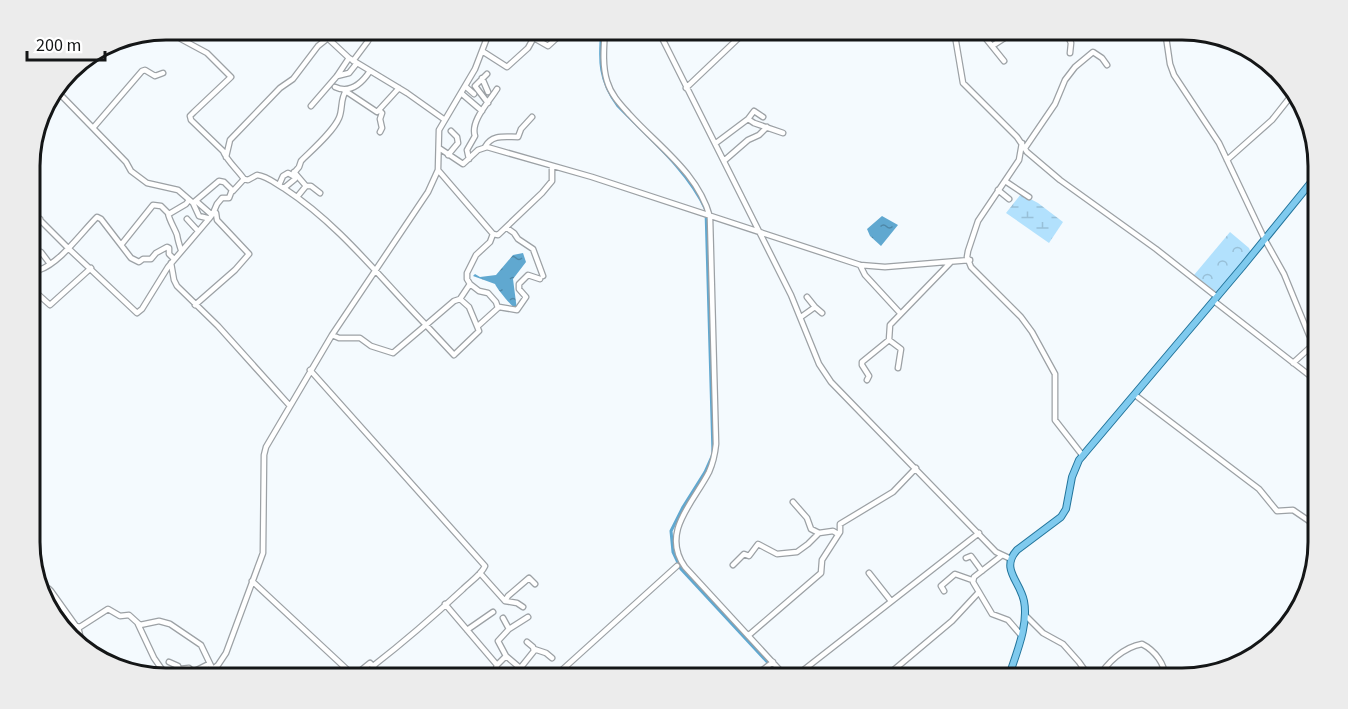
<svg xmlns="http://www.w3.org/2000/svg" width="1348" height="709" font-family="'Source Sans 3',sans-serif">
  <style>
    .forest { fill: url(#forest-crowns) }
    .wetland { fill: url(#wetland-marsh) }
    .water { fill: url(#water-ripples) }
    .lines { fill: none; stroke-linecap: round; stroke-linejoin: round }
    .canal { stroke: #60a8d0; stroke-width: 3 }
    .minor-casing { stroke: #9ca1a5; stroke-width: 7 }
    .major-casing { stroke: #22749b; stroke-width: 8 }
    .minor { stroke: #fff; stroke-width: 4.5 }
    .major { stroke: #7fcaee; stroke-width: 6 }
    .rim { fill: none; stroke: #141617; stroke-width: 3 }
  </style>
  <defs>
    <pattern id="forest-crowns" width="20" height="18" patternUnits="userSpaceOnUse" patternTransform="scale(1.5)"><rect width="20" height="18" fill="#b2e1fd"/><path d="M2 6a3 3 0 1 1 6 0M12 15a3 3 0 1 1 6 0" fill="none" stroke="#98c0d8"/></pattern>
    <pattern id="wetland-marsh" width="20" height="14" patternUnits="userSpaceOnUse" patternTransform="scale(1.5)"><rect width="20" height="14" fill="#b2e1fd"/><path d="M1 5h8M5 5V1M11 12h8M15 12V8" fill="none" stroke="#98c0d8"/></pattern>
    <pattern id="water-ripples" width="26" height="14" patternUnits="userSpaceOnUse" patternTransform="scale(1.5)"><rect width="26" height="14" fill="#60a8d0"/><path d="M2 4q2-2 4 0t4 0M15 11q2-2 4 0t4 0" fill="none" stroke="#4e88a8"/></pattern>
  </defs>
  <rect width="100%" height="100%" fill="#f4fafe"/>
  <path class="forest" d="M1230 232 1249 248 1251 253 1216 292 1194 275Z"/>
  <path class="wetland" d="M1021 194 1038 203 1063 222 1049 243 1006 213Z"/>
  <path class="water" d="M882 216 898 225 881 246 870 236 867 229Z
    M523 253 526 262 513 279 517 310C512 307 497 289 495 284L473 276 475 274 480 277 496 275 513 255Z"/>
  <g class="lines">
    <path class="canal" d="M602 30C599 60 599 81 618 106 649 138 687 169 706 210L713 454 705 472 683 507 671 531 673 552 681 569 783 679"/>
    <g class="minor-casing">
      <path id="minor" d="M185 30 180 36 181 39 207 53 231 77 194 112 190 116 191 120 223 151C227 161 238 170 244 179L248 180 257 175C267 176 276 184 285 189 340 225 380 278 426 325L454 301 460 299 470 284 467 279V273L476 255 490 242 493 234
        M319 30 349 58 407 93 445 120
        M605 30C604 46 602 65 607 81 611 95 621 105 630 115 659 147 698 173 710 217L716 444C715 454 713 463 709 472 694 502 660 532 685 567L788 679
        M658 30 791 295 819 364 831 382 996 552 1011 559
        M954 30 963 83 1017 137 1027 152 1060 180 1156 249 1217 297
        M979 30 1004 61
        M1068 30V36L1071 43 1070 53
        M1165 30 1170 64 1174 75 1219 143 1265 240 1284 274 1309 335 1317 342
        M534 38 548 46 560 35
        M992 46 1017 30
        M482 51 507 67 528 48 533 39 552 30
        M353 61 368 41
        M487 74 475 86 488 103
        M337 76 349 73 357 63
        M482 78 488 92
        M465 86 474 94
        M335 87C350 94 362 83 370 71
        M686 88 747 30
        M56 90 126 162 131 171 147 183 178 190 193 203 219 181 224 182 233 191 244 179
        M344 90 377 112 399 88
        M461 93 482 111
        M311 106 337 76 349 58
        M379 110 382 113 380 119 382 128 380 132
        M748 119 754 111 763 117
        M93 128 142 71 145 70 155 76 163 73
        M716 143 748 119 754 123 783 133
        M1022 143 1019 160 978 221 968 251 967 257 971 267 1021 317 1032 332 1055 374V420L1083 456
        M485 147C492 134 505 137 518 137L521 129 532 117
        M439 148 463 164 478 150 487 147 592 177 860 265 885 267 970 260
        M1025 148 1055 104 1065 80 1075 67 1093 52 1102 58 1107 65
        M448 155 458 143 457 137 451 131
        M226 157 230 140 280 88 293 79 318 46 328 38
        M469 159 467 150 475 136C470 121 489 102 497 89
        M725 160 748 140 759 135 767 127
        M1227 160 1272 120 1295 91
        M438 170 493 234 498 235 542 193 552 181V167
        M294 172 306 186 297 197
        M1005 181 1029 197
        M279 185 283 176 288 173 295 177
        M306 186H311L320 193
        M284 188 295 179 293 174 299 167 301 161C312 150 333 132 339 118 343 109 340 99 346 91
        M998 190 1009 199
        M196 201 212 215V213H216L214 211 217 204 222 198H229L232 190
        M193 203 199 216 207 218
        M30 210 68 248 137 313 142 309 168 267 208 220 207 218 209 219 212 215
        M168 213C169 220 175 229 177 235 178 241 179 244 181 250
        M187 219 198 231
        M507 228 514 233 518 239 533 249 543 276
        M30 231 40 219
        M121 245 131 258 139 262 143 259H151L156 253 167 247 169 248V254L174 259
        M31 251 41 252 50 264
        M171 263 174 280 177 286 218 326 290 406
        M31 265 39 270C60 263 81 233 97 217L101 219 121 245 153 205 161 206 169 214 186 204 189 200
        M860 265 865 275 900 313
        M31 283 37 277 38 269
        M470 284 479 291 488 293 496 302 498 308
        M31 288 50 305 91 268
        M1214 301 1318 382
        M195 305 235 270 249 254 217 220 216 213
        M815 307 822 313
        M801 317 815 307 807 297
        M478 326 499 307 517 310 526 297 519 289V284L528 275 540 279
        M332 335 339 338H360L371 346 393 353 426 325 454 355 479 331 469 307 460 299
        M1293 363 1316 342
        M898 368 901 349 889 340 890 325 950 263
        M310 370 485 566C481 575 470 582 463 589 434 616 404 642 373 666
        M867 380 869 376 862 365V362L889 340
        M1135 395 1259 489 1277 511 1293 510 1318 527
        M793 502 807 518 811 529 819 533
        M1001 556 974 577 973 582 992 614 1008 620 1021 635
        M966 558 971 556 982 571
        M733 565 744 554 749 556 758 544 777 554 797 552 808 544 819 533 833 531 838 534
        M480 573 505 601 517 603 523 607
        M869 573 891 601
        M252 581 354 676 370 663 385 679
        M944 591 941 586 955 574 972 580
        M45 593 49 589 51 591 76 626 80 627 108 609 120 616 129 615 140 625 159 621 170 624 201 645 213 670
        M505 601 508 596 529 578 535 584
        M445 604 497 665
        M1025 615 1043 633 1063 644 1079 662 1091 679
        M503 618 509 629 498 641 506 656
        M138 624 154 658 168 678
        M78 627 81 639 79 643
        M509 629 528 617
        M467 630 493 612
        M749 635 821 573 822 560 840 532V524L893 492 916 468
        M534 649 546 653 552 658
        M169 662 178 666 182 679
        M180 669 189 668 193 672 209 664
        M509 677 518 671 534 651 533 647 527 642
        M201 679 218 665 226 653 263 553 264 455 266 447 332 335 428 192 438 170 439 130 475 69 490 30
        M493 679 497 665 506 656 533 679
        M552 679 677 566
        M751 679 773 662
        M792 679 979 533
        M883 679 952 621 979 592
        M1098 679C1106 663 1124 647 1142 644 1154 650 1167 665 1164 679"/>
    </g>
    <g class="major-casing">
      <path id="major" d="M1205 35 1256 56
        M1008 679C1015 656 1029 626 1024 601 1020 581 1000 569 1017 550L1061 517 1066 509 1072 477 1079 460 1243 266 1317 175"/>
    </g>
    <use href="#minor" class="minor"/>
    <use href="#major" class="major"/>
  </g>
  <path d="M0 0H1348V709H0ZM166 40H1182A126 126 0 0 1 1308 166V542A126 126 0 0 1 1182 668H166A126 126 0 0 1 40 542V166A126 126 0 0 1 166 40Z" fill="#ececec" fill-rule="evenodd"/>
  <path class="rim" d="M166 40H1182A126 126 0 0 1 1308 166V542A126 126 0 0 1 1182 668H166A126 126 0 0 1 40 542V166A126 126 0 0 1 166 40Z"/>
  <path d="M27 51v9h78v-9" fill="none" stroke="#141617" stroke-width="3"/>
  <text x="36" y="51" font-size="18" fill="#141617" stroke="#ffffff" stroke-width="4.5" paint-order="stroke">200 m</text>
</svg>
